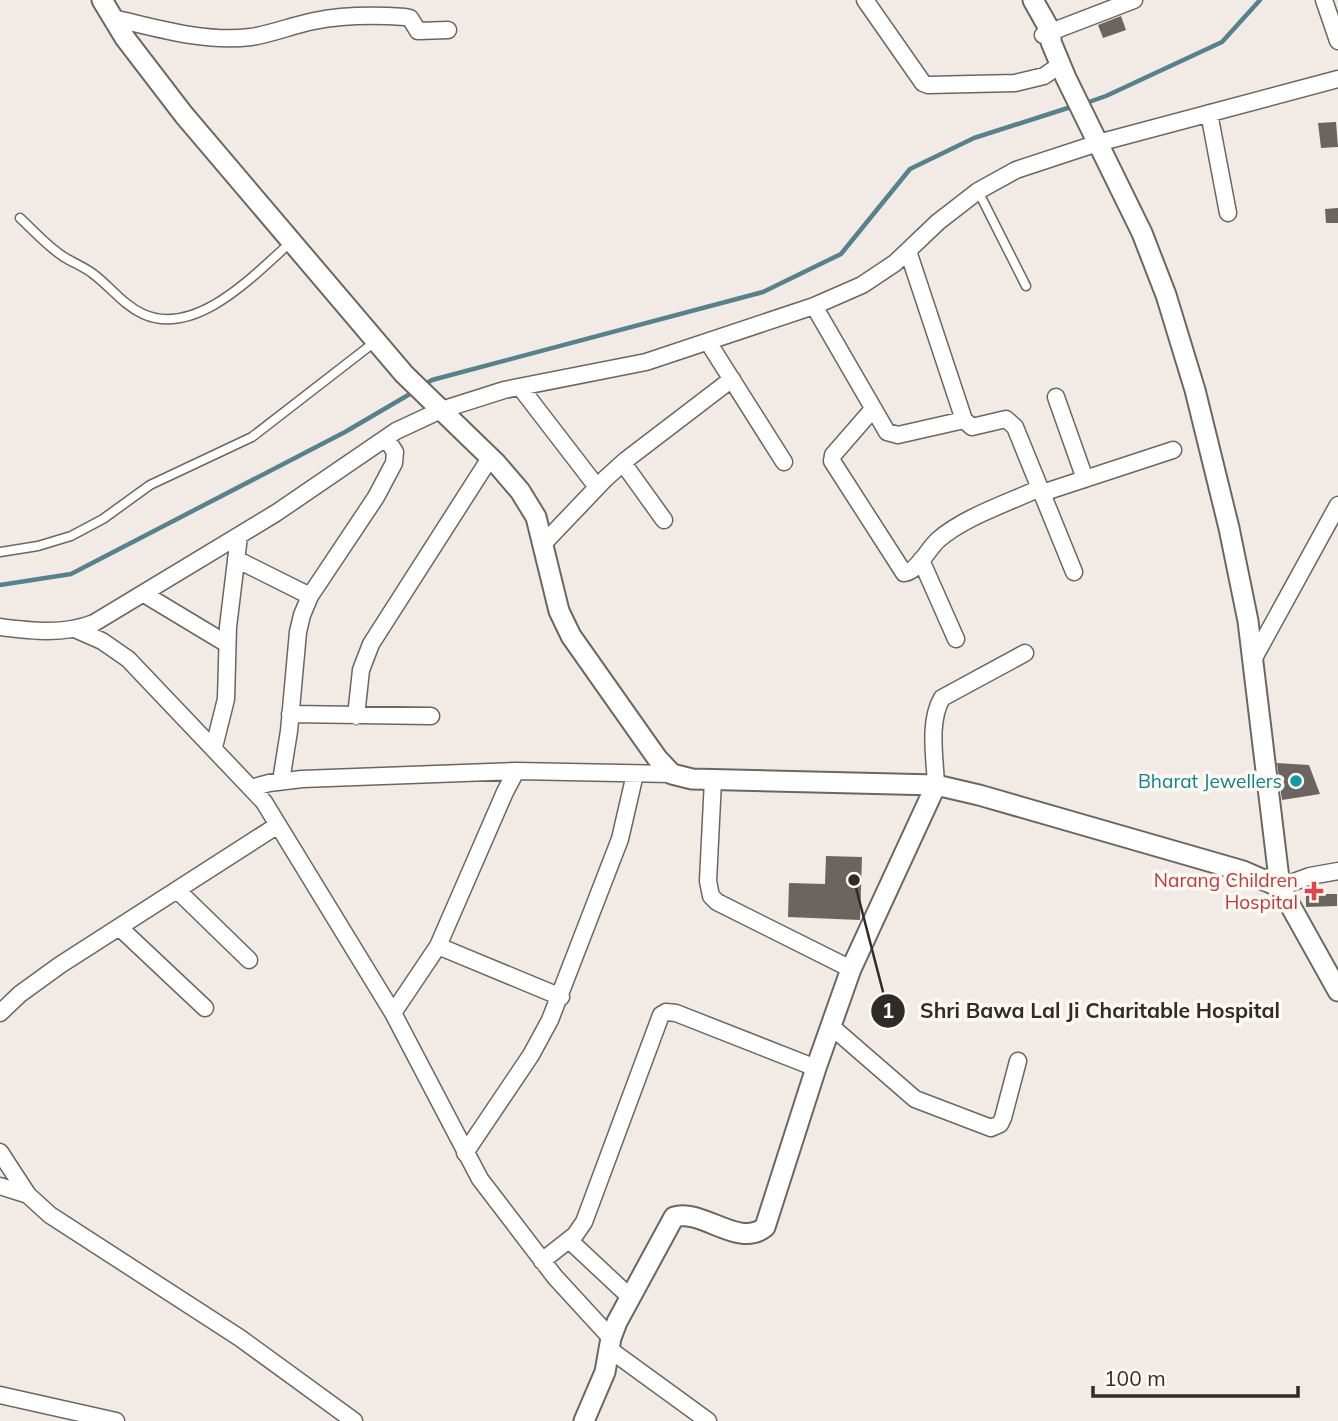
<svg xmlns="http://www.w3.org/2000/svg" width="1338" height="1421" font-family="Mulish,sans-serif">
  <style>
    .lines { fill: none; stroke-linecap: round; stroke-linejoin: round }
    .stream { stroke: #57818b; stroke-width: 4.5 }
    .building { fill: #6a655f }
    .service-casing { stroke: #6b6660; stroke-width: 11 }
    .minor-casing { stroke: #6b6660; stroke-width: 19 }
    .tertiary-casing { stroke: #6b6660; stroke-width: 23 }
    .service { stroke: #fff; stroke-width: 8 }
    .minor { stroke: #fff; stroke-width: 16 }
    .tertiary { stroke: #fff; stroke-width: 19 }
    .culture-dot { fill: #0f9aa8; stroke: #fff9f2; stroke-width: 2.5 }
    .health-dot { fill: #e0444e; stroke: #fff9f2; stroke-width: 2.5 }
    .labels { text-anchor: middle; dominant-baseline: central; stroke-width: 7; stroke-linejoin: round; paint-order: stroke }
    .culture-label { font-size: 19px; fill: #0d838f; stroke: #fff9f2; text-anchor: end }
    .health-label { font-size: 19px; fill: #be3a42; stroke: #fff9f2; text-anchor: end }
    .leader { fill: none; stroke: #2e2c2a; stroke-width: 2.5 }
    .callout-dot { fill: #2e2c2a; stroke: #fff9f2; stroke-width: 2.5 }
    .mark-label { font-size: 21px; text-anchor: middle; font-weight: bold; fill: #fff }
    .callout-label { font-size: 21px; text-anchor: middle; font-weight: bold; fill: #2e2c2a; stroke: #fff9f2; stroke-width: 7; stroke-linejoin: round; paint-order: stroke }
  </style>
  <rect width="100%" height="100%" fill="#f2ebe5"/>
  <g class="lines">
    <path class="stream" d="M1086 103 1106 96 1222 42 1260 0
      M422 386 432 380 763 292 841 254 910 169 974 138 1074 106
      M0 585 71 574 345 432 415 391"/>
  </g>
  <path class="building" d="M1121 16 1126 30 1103 38 1098 25Z
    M1336 122 1338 147 1321 148 1318 123Z
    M1338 208V223H1326L1325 209Z
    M1277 763 1309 765 1320 794 1282 800Z
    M826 856 862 857 860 920 788 917 789 883 825 884Z
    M1306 894H1337V906L1306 907Z"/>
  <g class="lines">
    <g class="service-casing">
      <path id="service" d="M978 191 1026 286
        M20 218C34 231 48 247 64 257 74 263 84 267 92 273 110 286 123 305 143 314 196 338 255 274 290 243
        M0 552 38 546 71 536 103 519 150 485 252 437 376 341"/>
    </g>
    <g class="minor-casing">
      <path id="minor" d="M865 0 923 83 928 85 1015 83 1044 76 1060 65
        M1324 0 1338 41
        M113 18C157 28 205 43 251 37 272 34 293 25 314 21 343 15 376 15 405 17L410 18 418 31 448 30
        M1043 35 1134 0
        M1209 113 1228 213
        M908 251 964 420 972 427 1006 419 1015 427 1074 572
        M814 306 887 432 898 435 964 420
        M708 342 784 462
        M520 387 597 487
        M1056 397 1085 479
        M873 409 833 455 832 461 904 573C917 572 928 549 938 540 964 517 1008 503 1040 488
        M623 463 664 520
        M1042 493 1173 450
        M544 543 605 479 626 460 732 379
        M236 559 310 596
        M921 560 956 639
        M144 594 227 644
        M0 627C32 631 63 635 94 623L276 513 396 431 441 410 504 390 646 362 814 306 862 285 895 263 938 222 978 191 1016 170 1098 143 1338 79
        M77 630 102 641 128 659 264 802 393 1013 480 1179 555 1277 611 1338
        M1254 658 1338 505
        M290 714 431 716
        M356 716 361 670 371 644 490 458
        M214 747 226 699 228 627 239 536
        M713 780 708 881 711 896 717 902 851 969
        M281 781 289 731 298 632 302 615 310 596 376 497 394 463 395 452 386 438
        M936 785C935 758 928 722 942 698L1025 653
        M251 788 269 783 302 779 516 771 672 774
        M1280 887 1310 876 1338 871
        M177 890 249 960
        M120 928 205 1008
        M438 946 561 997
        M0 1013 20 994 60 965 278 825
        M393 1013 438 946 505 792 516 771
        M832 1027 915 1099 991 1128 1000 1124 1003 1118 1018 1061
        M0 1152 28 1195 50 1215 240 1338 354 1421
        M465 1153 531 1055 550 1020 620 839 635 774
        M0 1186 28 1195
        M569 1240 631 1298
        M542 1261 575 1235 584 1222 661 1015 666 1012 676 1013 816 1068
        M609 1349 708 1421
        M0 1395 116 1421"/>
    </g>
    <g class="tertiary-casing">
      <path id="tertiary" d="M102 0 125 38 184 115 404 374 496 463 520 491 536 517 559 611 571 636 657 758 672 774 692 779 936 785 979 795 1243 871 1280 887 1338 991
        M1033 0 1051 32V42L1066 78 1142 233 1166 295 1195 390 1229 528 1248 621 1280 887
        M584 1421 605 1372 611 1338 617 1322 674 1217C702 1208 739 1249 765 1227L816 1068 851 969 936 785"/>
    </g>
    <use href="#service" class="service"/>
    <use href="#minor" class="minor"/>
    <use href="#tertiary" class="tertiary"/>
  </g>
  <circle class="culture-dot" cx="1296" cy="781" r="7"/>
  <path class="health-dot" d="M1310.5 880.5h7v7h7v7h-7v7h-7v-7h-7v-7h7z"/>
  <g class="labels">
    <g class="culture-label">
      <text x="1282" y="781">Bharat Jewellers</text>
    </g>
    <g class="health-label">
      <text x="1298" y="880">Narang Children<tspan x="1298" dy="22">Hospital</tspan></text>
    </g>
  </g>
  <path class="leader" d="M854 880L888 1011"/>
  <g class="callout-dot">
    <circle cx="854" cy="880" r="7"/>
    <circle cx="888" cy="1011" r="18"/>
  </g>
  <g class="mark-label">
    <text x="888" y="1018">1</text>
  </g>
  <g class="callout-label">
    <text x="1100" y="1018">Shri Bawa Lal Ji Charitable Hospital</text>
  </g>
  <path d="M1093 1386v10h205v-10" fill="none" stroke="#2e2c2a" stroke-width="3.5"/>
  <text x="1104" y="1386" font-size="21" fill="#2e2c2a" stroke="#fff9f2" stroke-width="5" paint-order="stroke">100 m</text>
</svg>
